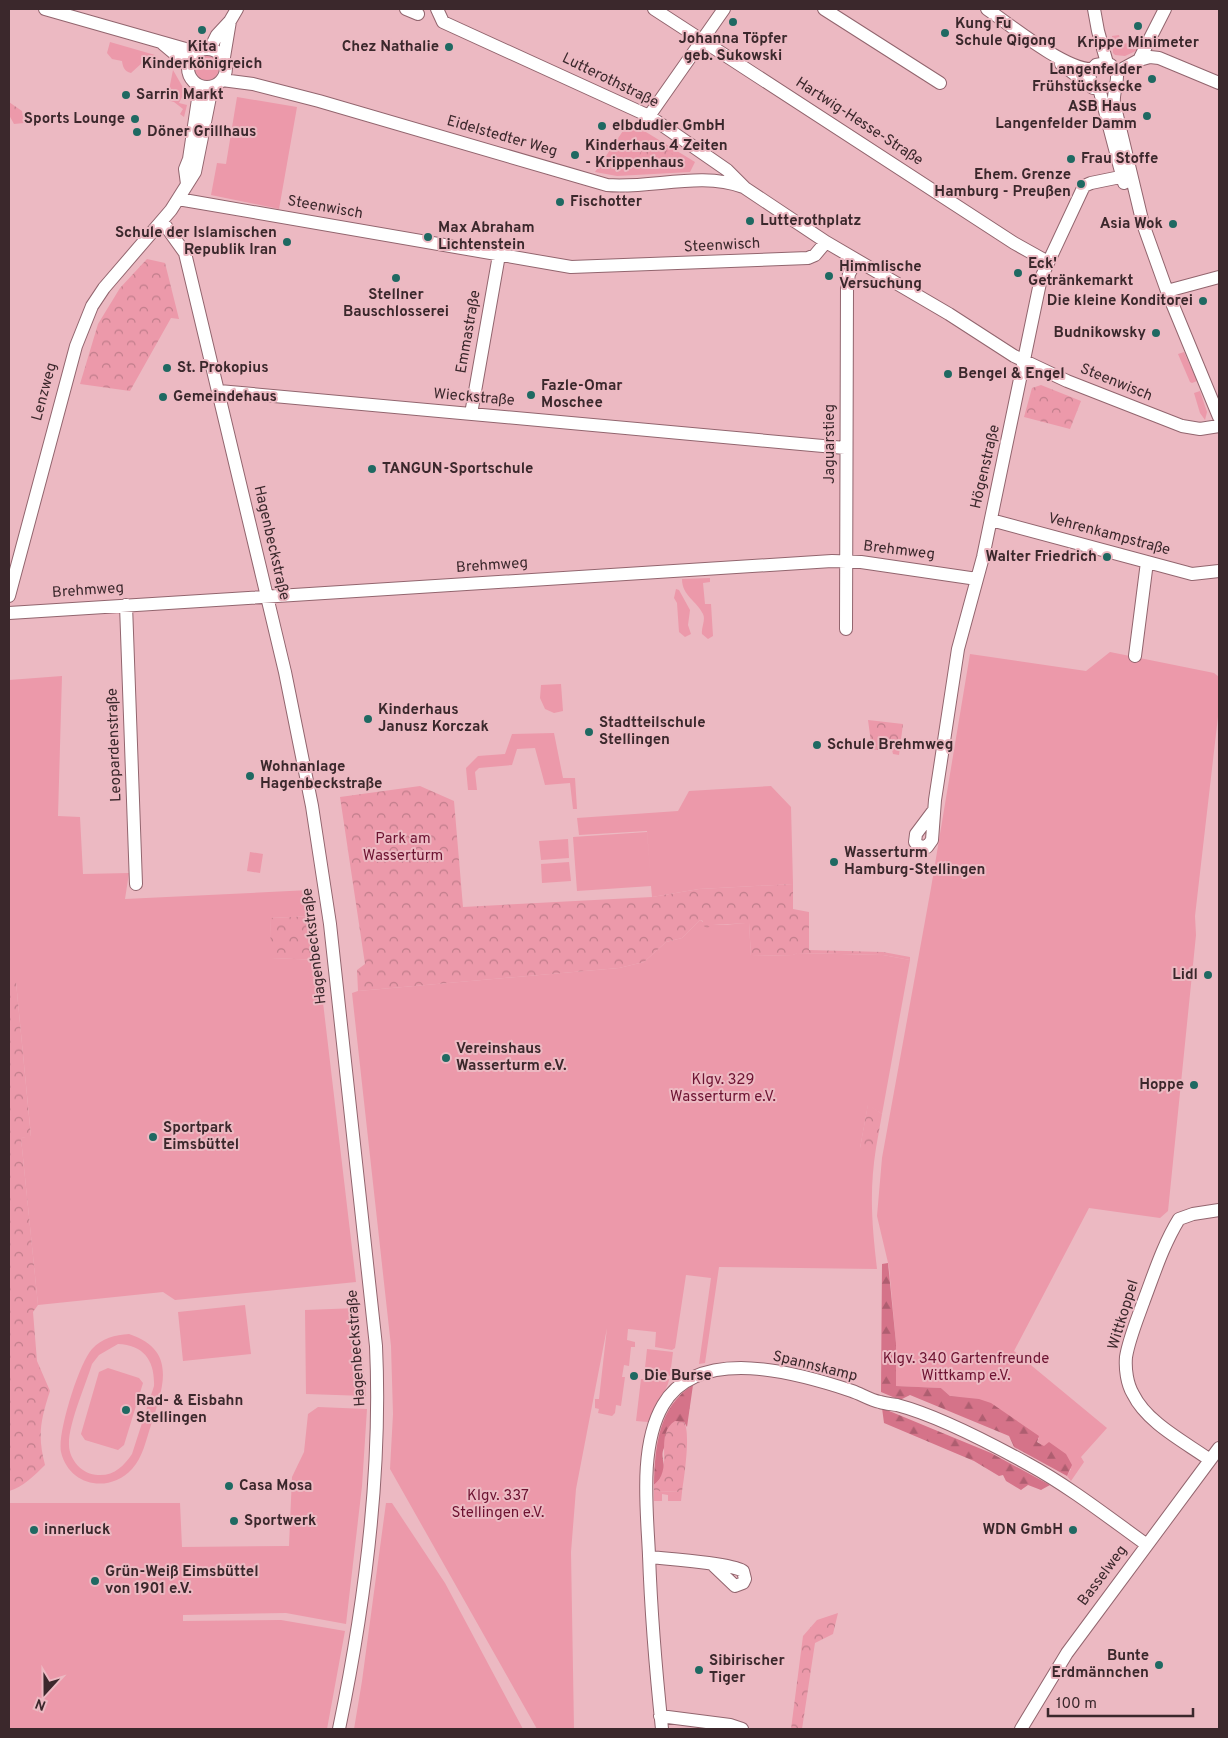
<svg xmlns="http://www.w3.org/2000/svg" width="1228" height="1738" font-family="Overpass,sans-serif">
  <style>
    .green { fill: #ec99aa; fill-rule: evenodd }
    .forest { fill: url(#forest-firs) }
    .park { fill: url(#park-crowns) }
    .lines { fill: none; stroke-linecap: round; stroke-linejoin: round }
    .minor-casing { stroke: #92656e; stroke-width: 14 }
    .minor { stroke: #fff; stroke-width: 12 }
    .poi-dot { fill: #1f6962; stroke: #ecb9c2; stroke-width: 2 }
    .labels { text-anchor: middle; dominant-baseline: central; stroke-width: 4; stroke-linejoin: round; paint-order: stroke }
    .poi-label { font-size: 15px; font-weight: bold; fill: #3b282c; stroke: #ecb9c2; text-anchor: start }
    .street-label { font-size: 15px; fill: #3b282c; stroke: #ecb9c2 }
    .park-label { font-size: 15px; fill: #6c1231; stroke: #ecb9c2 }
  </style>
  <defs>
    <pattern id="forest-firs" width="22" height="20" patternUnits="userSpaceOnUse" patternTransform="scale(1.25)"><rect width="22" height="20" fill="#d57389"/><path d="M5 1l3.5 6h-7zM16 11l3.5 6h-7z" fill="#ae5e70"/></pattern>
    <pattern id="park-crowns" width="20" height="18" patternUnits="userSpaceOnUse" patternTransform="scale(1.25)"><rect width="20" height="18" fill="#ec99aa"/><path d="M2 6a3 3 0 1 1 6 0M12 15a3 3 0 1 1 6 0" fill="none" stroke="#c07d8b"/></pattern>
  </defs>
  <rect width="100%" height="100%" fill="#ecb9c2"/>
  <path class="green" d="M1119 35 1121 43 1140 44 1138 50 1125 56 1115 55 1113 53 1112 36Z
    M110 42 155 55 160 61 159 66 150 69 143 62 131 73C124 71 123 67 122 61L112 59 107 53Z
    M195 68a12 12 0 1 1 24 0a12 12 0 1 1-24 0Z
    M173 70 185 91 179 103 187 105 184 117 180 114 183 109 174 102 167 100Z
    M237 97 297 107 279 209 211 195 217 163 226 164Z
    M623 118 695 162 690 172 617 176 595 172 625 128Z
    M1184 352 1197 381 1192 383 1190 382 1178 354Z
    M1200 391 1207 412 1205 420 1200 413 1194 393Z
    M710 578V582L703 583 705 604H711L713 636 708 639 702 634C701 627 706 620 703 614 697 601 682 596 682 579Z
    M676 589 679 590 690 610 688 625 691 634 685 637 679 632 677 603 674 598Z
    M1110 652 1214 673 1219 677V708L1195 916 1196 935 1168 1211 1160 1218 1089 1208 1014 1351 1107 1428 1081 1457 1084 1462 1071 1481 1067 1476 1071 1469 1037 1441 1039 1438 950 1396 941 1388 895 1386 896 1343 889 1267 877 1216 882 1158 931 888 970 654 1086 671Z
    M62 676 58 816 80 817 83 874 129 873 125 899 310 890 314 916 270 918 272 958 318 960 356 1282 175 1300 163 1292 38 1305 21 1138 31 1136 16 982H9V680Z
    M561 684 563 711 554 713 545 709 540 698 541 685Z
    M554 733 563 778H575L577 809H573L570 783 545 785 535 748 517 749 512 765 479 768 475 772 477 790H468L466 768 478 756 505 754 512 734Z
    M771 786 791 807 793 884 699 889 652 897 651 886 577 891 573 837 647 832 651 881 647 831 579 835 577 818 678 811 689 791Z
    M568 839 569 858 541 860 539 841Z
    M250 852 263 854 260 873 247 871Z
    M569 862 571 881 542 883 541 864Z
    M700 920C711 929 735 923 749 923L751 956 793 955 797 953 883 955 910 960 882 1114 868 1105 860 1148H876C869 1192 872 1225 877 1269L719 1267 705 1363 699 1364 711 1278 686 1275 675 1348 672 1350 655 1347 656 1332 628 1329 627 1340 635 1342V1347H631L629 1366 624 1365 622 1377H625L621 1406 616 1405 615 1413 612 1416 598 1413 599 1409 595 1408V1399H599L607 1328 576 1489 571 1552 574 1729H537L390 1469 393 1414 391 1346 352 993 358 991 619 968 644 962 666 942 682 938Z
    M245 1305 251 1354 183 1361 178 1312Z
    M358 1308 366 1396 306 1394 305 1310Z
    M129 1334C178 1350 163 1388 151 1425 146 1440 143 1457 132 1469 109 1494 69 1486 61 1452 57 1434 79 1363 92 1349 102 1338 115 1335 129 1334ZM118 1344C144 1345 155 1361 154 1386L132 1454C124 1466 114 1476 98 1475 83 1475 69 1460 69 1445 68 1425 86 1384 92 1364L99 1355Z
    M647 1349 673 1352 670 1376 656 1372V1369L645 1368Z
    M108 1368 139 1378 143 1383 124 1445 118 1450 85 1440 81 1434 99 1372Z
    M657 1377 669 1379C669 1387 653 1410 648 1422L636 1421 641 1379 656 1381Z
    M318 1407 367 1409 362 1486 346 1624 286 1613 183 1615V1621L281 1620 345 1631 327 1729H9V1503H180L182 1547 289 1546 292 1477 304 1452 308 1414Z
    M654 1491 682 1492 681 1501H668V1495L662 1494V1501H654Z
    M386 1503H392L445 1583 523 1729H354L362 1681Z"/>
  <path class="forest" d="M888 1263 896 1343V1386L941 1388 950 1396 979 1399 991 1403 1039 1436 1037 1442 1044 1446 1049 1442 1066 1454 1072 1465 1067 1476 1014 1447 1009 1436 910 1395 900 1400 881 1392 882 1264Z
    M693 1385 687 1427 684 1422C678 1431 668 1439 664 1448 658 1461 673 1470 654 1485 655 1447 658 1407 693 1385Z
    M882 1408 991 1453 1050 1485 1041 1490 1028 1485 1021 1490 1006 1481 1003 1475 999 1476 974 1461 884 1423Z"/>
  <path class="park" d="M9 102 22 111 24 123 14 124 9 115Z
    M649 139 682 160 675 171 668 166 664 172 650 173 634 163Z
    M147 259 165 263 179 319 171 318 130 391 80 384 98 324 120 288Z
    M1041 385 1081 401 1070 429 1024 417 1032 388Z
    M868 720 903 724 899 755 893 754 892 750H872Z
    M420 786 454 801 463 907 652 897 699 889 793 884V909L809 912V950L883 952 910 957V960L883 955 798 953 793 955 751 956 749 923 713 925 707 928 702 925 703 921 700 920 682 938 666 942 644 962 619 968 358 991 357 970 365 964 340 797Z
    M314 916 318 960 271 958 270 918Z
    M9 982H16L31 1137 21 1138 38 1305 33 1312 37 1361 50 1391C41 1419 37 1435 45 1465 35 1475 23 1487 9 1491Z
    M868 1104 882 1114 876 1148H860Z
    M675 1421 684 1422C691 1433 684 1478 682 1492L654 1491V1485C675 1468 653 1435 675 1421Z
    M838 1613 833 1634 815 1643 802 1729H791L803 1636 817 1620Z"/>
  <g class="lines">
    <g class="minor-casing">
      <path id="minor" d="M45 9 196 52
        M406 9 418 14
        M437 9 443 22 649 116 727 170 745 188 826 242 949 314 1014 356 1067 381 1182 426 1200 429 1219 426
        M654 9 1014 243 1048 262
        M824 9 940 83
        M987 9C1009 24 1065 70 1092 69
        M1094 9 1098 31 1107 63
        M163 44 188 65
        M188 68a19 19 0 1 1 38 0a19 19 0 1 1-38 0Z
        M210 49 217 35 230 21
        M224 57 230 21 237 9
        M1139 60 1150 57 1159 58 1219 83
        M1061 64 1093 88
        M1117 72 1139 60 1165 9
        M222 80 253 84 319 101 607 185C651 189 701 171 743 187
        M1091 85 1089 73 1096 65 1107 63C1126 71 1112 88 1114 103L1143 224 1167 291 1219 417
        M1100 92 1124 183
        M649 116 724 9
        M187 184 185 169 189 159 200 86
        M178 199 571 267 808 258 815 255 826 242
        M162 221 185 253 285 672 312 806 330 924 376 1346C382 1474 365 1604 339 1729
        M1167 291 1219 277
        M219 391 845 448
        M471 414 499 255
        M991 520 1192 574 1219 571
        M9 596 76 346 92 306 104 288 171 210 195 172 212 87
        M126 605 136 884
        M9 613 832 561 861 562 977 579
        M846 629 847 286 849 274 856 260
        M1135 656 1147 562
        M934 810 916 834 915 842 919 846 927 847 932 840 935 800 958 649 983 557 1041 278 1084 186 1091 183 1130 175
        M1210 1460C1185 1442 1147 1423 1133 1394 1127 1384 1125 1369 1126 1357 1129 1339 1137 1320 1143 1303 1154 1274 1163 1245 1179 1219L1193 1214 1219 1210
        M649 1557C668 1559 730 1563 743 1571L745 1579 743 1583 735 1586 713 1565
        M660 1716 730 1725 742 1729
        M662 1729C656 1672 651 1613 649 1555 647 1510 639 1446 663 1405 699 1344 798 1373 852 1391 861 1394 870 1400 880 1402 886 1404 892 1404 897 1405 939 1416 990 1443 1028 1464 1070 1487 1108 1517 1147 1545
        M1021 1729 1067 1653 1219 1448"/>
    </g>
    <use href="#minor" class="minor"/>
  </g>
  <g class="poi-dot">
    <circle cx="733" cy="22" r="5"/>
    <circle cx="1138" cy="26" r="5"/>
    <circle cx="202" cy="30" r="5"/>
    <circle cx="945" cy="33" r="5"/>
    <circle cx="449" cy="47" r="5"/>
    <circle cx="1152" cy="79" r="5"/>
    <circle cx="126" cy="95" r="5"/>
    <circle cx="1147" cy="116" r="5"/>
    <circle cx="135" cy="119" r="5"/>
    <circle cx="602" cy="126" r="5"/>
    <circle cx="137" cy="132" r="5"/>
    <circle cx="575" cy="155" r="5"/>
    <circle cx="1071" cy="159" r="5"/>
    <circle cx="1081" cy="184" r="5"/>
    <circle cx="560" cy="202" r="5"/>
    <circle cx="750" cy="221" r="5"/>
    <circle cx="1173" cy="224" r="5"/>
    <circle cx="428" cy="237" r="5"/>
    <circle cx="287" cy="242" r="5"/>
    <circle cx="1018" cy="273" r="5"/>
    <circle cx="829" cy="276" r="5"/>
    <circle cx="396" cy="278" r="5"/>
    <circle cx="1203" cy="301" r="5"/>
    <circle cx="1156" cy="333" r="5"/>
    <circle cx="167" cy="368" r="5"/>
    <circle cx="948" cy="374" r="5"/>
    <circle cx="531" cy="395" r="5"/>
    <circle cx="163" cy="397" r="5"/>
    <circle cx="372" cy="469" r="5"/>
    <circle cx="1107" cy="557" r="5"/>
    <circle cx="368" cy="719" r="5"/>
    <circle cx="589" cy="732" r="5"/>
    <circle cx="817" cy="745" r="5"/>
    <circle cx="250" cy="776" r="5"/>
    <circle cx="834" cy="862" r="5"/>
    <circle cx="1208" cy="975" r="5"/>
    <circle cx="446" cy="1058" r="5"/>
    <circle cx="1194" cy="1085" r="5"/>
    <circle cx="153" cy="1137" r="5"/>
    <circle cx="634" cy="1376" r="5"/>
    <circle cx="126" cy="1410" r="5"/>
    <circle cx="229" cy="1486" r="5"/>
    <circle cx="234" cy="1521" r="5"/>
    <circle cx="34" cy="1530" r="5"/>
    <circle cx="1073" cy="1530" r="5"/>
    <circle cx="95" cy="1581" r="5"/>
    <circle cx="1159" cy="1665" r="5"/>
    <circle cx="699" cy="1670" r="5"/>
  </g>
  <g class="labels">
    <g class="poi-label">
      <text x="955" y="24">Kung Fu<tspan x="955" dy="17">Schule Qigong</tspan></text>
      <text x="733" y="39" text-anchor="middle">Johanna Töpfer<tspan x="733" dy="17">geb. Sukowski</tspan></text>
      <text x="1138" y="43" text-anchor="middle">Krippe Minimeter</text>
      <text x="202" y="47" text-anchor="middle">Kita<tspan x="202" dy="17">Kinderkönigreich</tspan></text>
      <text x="439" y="47" text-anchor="end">Chez Nathalie</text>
      <text x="1142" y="70" text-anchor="end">Langenfelder<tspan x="1142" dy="17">Frühstücksecke</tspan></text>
      <text x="136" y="95">Sarrin Markt</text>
      <text x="1137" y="107" text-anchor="end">ASB Haus<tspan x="1137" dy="17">Langenfelder Damm</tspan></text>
      <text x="125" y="119" text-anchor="end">Sports Lounge</text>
      <text x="612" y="126">elbdudler GmbH</text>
      <text x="147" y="132">Döner Grillhaus</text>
      <text x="585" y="146">Kinderhaus 4 Zeiten<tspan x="585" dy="17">- Krippenhaus</tspan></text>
      <text x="1081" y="159">Frau Stoffe</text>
      <text x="1071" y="175" text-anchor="end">Ehem. Grenze<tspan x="1071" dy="17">Hamburg - Preußen</tspan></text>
      <text x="570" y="202">Fischotter</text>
      <text x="760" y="221">Lutterothplatz</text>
      <text x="1163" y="224" text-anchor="end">Asia Wok</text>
      <text x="438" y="228">Max Abraham<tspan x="438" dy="17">Lichtenstein</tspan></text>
      <text x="277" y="233" text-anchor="end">Schule der Islamischen<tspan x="277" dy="17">Republik Iran</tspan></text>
      <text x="1028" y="264">Eck'<tspan x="1028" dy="17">Getränkemarkt</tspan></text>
      <text x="839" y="267">Himmlische<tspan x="839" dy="17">Versuchung</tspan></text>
      <text x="396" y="295" text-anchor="middle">Stellner<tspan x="396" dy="17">Bauschlosserei</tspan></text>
      <text x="1193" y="301" text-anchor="end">Die kleine Konditorei</text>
      <text x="1146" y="333" text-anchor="end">Budnikowsky</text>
      <text x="177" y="368">St. Prokopius</text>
      <text x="958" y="374">Bengel &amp; Engel</text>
      <text x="541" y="386">Fazle-Omar<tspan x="541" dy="17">Moschee</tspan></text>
      <text x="173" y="397">Gemeindehaus</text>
      <text x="382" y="469">TANGUN-Sportschule</text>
      <text x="1097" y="557" text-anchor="end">Walter Friedrich</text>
      <text x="378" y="710">Kinderhaus<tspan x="378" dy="17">Janusz Korczak</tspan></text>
      <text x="599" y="723">Stadtteilschule<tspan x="599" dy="17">Stellingen</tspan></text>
      <text x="827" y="745">Schule Brehmweg</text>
      <text x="260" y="767">Wohnanlage<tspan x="260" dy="17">Hagenbeckstraße</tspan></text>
      <text x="844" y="853">Wasserturm<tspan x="844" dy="17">Hamburg-Stellingen</tspan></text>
      <text x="1198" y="975" text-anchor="end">Lidl</text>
      <text x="456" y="1049">Vereinshaus<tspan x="456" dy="17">Wasserturm e.V.</tspan></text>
      <text x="1184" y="1085" text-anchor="end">Hoppe</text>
      <text x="163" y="1128">Sportpark<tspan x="163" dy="17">Eimsbüttel</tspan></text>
      <text x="644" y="1376">Die Burse</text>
      <text x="136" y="1401">Rad- &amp; Eisbahn<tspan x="136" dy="17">Stellingen</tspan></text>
      <text x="239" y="1486">Casa Mosa</text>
      <text x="244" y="1521">Sportwerk</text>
      <text x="44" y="1530">innerluck</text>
      <text x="1063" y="1530" text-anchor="end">WDN GmbH</text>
      <text x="105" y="1572">Grün-Weiß Eimsbüttel<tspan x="105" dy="17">von 1901 e.V.</tspan></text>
      <text x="1149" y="1656" text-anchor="end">Bunte<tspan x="1149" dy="17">Erdmännchen</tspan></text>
      <text x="709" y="1661">Sibirischer<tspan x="709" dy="17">Tiger</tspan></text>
    </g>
    <g class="street-label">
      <text transform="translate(610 81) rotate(26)">Lutterothstraße</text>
      <text transform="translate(859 122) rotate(33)">Hartwig-Hesse-Straße</text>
      <text transform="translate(502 137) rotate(16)">Eidelstedter Weg</text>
      <text transform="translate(325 208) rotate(10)">Steenwisch</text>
      <text transform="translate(722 246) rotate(-3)">Steenwisch</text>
      <text transform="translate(469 332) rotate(-80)">Emmastraße</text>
      <text transform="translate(1116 383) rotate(22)">Steenwisch</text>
      <text transform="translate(45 392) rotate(-75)">Lenzweg</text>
      <text transform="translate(474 398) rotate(5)">Wieckstraße</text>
      <text transform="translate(830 444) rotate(-90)">Jaguarstieg</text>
      <text transform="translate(986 467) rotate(-77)">Högenstraße</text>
      <text transform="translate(1109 535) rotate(15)">Vehrenkampstraße</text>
      <text transform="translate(271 543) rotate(77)">Hagenbeckstraße</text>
      <text transform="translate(899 551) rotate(7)">Brehmweg</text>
      <text transform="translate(492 566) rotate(-4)">Brehmweg</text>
      <text transform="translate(88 591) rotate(-4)">Brehmweg</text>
      <text transform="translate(115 745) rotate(-92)">Leopardenstraße</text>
      <text transform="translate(315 946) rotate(-97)">Hagenbeckstraße</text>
      <text transform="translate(1124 1315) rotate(-73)">Wittkoppel</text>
      <text transform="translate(357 1348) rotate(-94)">Hagenbeckstraße</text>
      <text transform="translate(815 1367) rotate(14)">Spannskamp</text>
      <text transform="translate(1103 1576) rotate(-53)">Basselweg</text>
    </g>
    <g class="park-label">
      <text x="403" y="839">Park am<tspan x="403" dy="17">Wasserturm</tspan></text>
      <text x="723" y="1080">Klgv. 329<tspan x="723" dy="17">Wasserturm e.V.</tspan></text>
      <text x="966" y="1359">Klgv. 340 Gartenfreunde<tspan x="966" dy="17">Wittkamp e.V.</tspan></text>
      <text x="498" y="1496">Klgv. 337<tspan x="498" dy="17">Stellingen e.V.</tspan></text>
    </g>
  </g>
  <rect width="1228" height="1738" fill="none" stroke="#3b282c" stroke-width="20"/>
  <g transform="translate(45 1693) rotate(201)" stroke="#ecb9c2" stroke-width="4" paint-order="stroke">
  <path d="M0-4L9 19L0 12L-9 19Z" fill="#3b282c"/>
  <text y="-8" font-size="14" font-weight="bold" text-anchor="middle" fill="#3b282c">N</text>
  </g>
  <path d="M1048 1708v8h145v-8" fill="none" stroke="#3b282c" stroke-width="2.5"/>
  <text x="1056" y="1708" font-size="15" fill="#3b282c" stroke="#ecb9c2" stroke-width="4" paint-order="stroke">100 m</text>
</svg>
